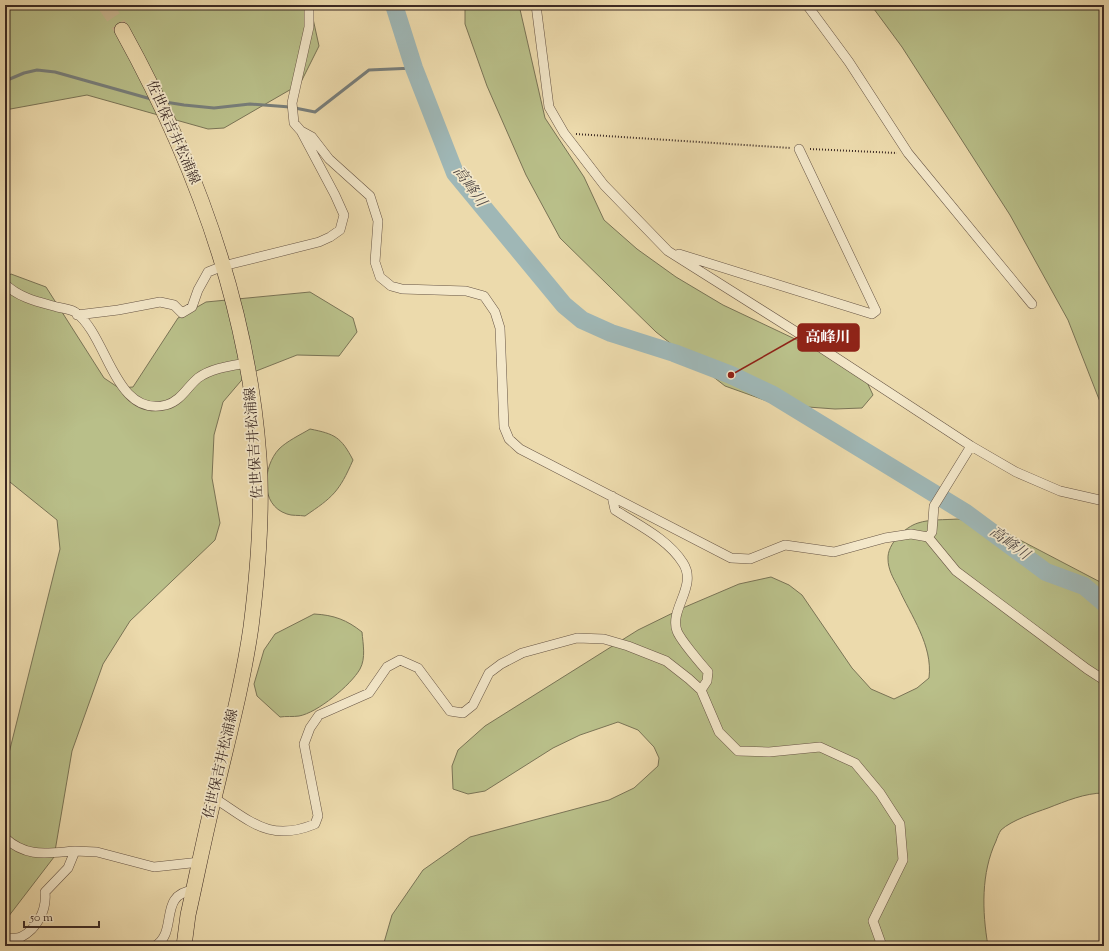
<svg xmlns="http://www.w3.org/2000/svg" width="1109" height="951" font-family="'Sorts Mill Goudy','Noto Serif JP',serif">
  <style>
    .green { fill: #b9bf89; stroke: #7a7456 }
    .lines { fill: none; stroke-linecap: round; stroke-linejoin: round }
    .stream { stroke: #777e7b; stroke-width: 3 }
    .river { stroke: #9fb7b6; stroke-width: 18 }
    .primary-tunnel { stroke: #c9b791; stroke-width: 15; stroke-dasharray: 15 8; stroke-linecap: butt }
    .minor-casing { stroke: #675545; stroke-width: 10 }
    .primary-casing { stroke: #3b2923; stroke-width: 16 }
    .path { stroke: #3b2923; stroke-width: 2; stroke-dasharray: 1 2; stroke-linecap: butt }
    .minor { stroke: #f3e7c9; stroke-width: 9 }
    .primary { stroke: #ecdaac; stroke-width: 15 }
    .labels { text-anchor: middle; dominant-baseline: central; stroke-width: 3.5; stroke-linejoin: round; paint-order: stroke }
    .street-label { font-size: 14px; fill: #3b2923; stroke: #f3e7c9 }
    .water-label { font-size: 15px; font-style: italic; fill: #544c48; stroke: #f3e7c9 }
    .leader { fill: none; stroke: #8f2418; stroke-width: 1.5 }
    .callout-dot { fill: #8f2418; stroke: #f3e7c9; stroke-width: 1.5 }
    .callout { fill: #8f2418; stroke: #8f2418; stroke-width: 1.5 }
    .callout-label { font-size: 15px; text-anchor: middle; font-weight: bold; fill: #fff }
  </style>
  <rect width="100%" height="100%" fill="#ecdaac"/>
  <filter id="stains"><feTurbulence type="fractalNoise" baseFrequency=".005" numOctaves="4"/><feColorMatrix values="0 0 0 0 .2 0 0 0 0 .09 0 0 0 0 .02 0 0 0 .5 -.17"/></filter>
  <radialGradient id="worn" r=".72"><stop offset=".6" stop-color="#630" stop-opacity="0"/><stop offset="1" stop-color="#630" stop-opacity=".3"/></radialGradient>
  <path class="green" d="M5 5H310L319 46 300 84 224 128 208 129 87 95 5 110Z
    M465 5H519L545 118 584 177 604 220 637 249 676 277 723 305 850 365 865 378 873 395 862 408 835 409 808 407 767 401 725 386 656 332 560 238 526 175 487 86 465 24Z
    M871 5H1104V412L1068 320 1010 215 902 47Z
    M11 274 46 287 104 378 119 388 133 387 178 318 206 302 310 292 353 318 357 332 339 356 297 355 246 375 223 402 214 435 212 478 220 523 215 540 130 621 103 664 72 751 54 857 5 921V769L60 549 57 520 5 478V278Z
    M310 429C335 434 341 437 353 460 339 492 333 497 305 516 299 515 292 516 287 514 259 505 263 466 279 449 287 441 300 435 310 429Z
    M958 519 997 528 1104 584V793C1085 793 1066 801 1048 808 1034 813 1012 820 1001 830 999 833 997 838 996 841 981 873 982 911 988 946H383L392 915 423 870 470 837 609 800 634 788 658 766 659 758 654 747 638 730 618 722 580 735 553 748 485 791 468 794 453 789 452 766 458 750 485 726 638 630 685 607 739 584 771 577 789 585 802 595 852 668 871 689 894 699 917 688 929 678C933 645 911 616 898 587 893 578 888 569 888 559 887 544 905 527 918 523 930 519 945 520 958 519Z
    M314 614C334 615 347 620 362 632 363 644 366 658 360 669 351 685 317 713 299 716 293 717 286 716 280 717L257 696 254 684 264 650 275 634Z"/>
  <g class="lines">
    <path class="stream" d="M5 81 24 73 37 70 55 72 151 99
      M165 102 184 105 214 108 250 104 290 107 315 112 369 70 414 68"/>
    <path class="river" d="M394 5 414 68 455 173 564 305 582 320 611 333 674 353 731 375 773 395 966 513 1046 572 1084 586 1104 603"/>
    <path class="primary-tunnel" d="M105 5 122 30"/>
    <g class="minor-casing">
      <path id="minor" d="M309 5V27L292 103 294 123 301 131 312 137 329 159 370 196 378 221 375 262 380 277 391 286 402 289 466 291 484 296 495 312 500 328 504 427 509 439 520 449 731 558 750 559 785 545 834 552 885 538 911 534 928 537 956 571 1087 669 1104 680
        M536 5 549 107 564 133 604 185 668 251 806 338 971 446 1016 472 1060 491 1104 501
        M807 5 849 62 908 153 1032 304
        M679 254 872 314 876 311 799 149
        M5 284C19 298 39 302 57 307 63 308 70 309 75 312 108 335 114 418 166 405 181 401 187 387 198 378 212 368 230 366 247 363
        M77 315 118 310 160 302 174 305 182 313 192 307 198 290 208 272 223 266 319 242 330 237 340 230 344 215 335 195 301 131
        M612 496 615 510C638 525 668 539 683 563 698 586 669 609 677 631 680 639 701 664 708 672L707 681 701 690
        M928 537 932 532 934 506 971 446
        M5 550V564
        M214 798C251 821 269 843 315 824L318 816 304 744 310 728 319 715 369 693 387 667 400 660 418 668 450 711 463 713 473 705 489 673 501 664 522 653 577 638 604 639 628 646 666 661 689 679 701 690 719 732 738 751 769 752 820 747 855 763 880 793 900 824 903 860 873 921 882 946
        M5 838C27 858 47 853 75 851
        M5 939C10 938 16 939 21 937 37 929 47 910 45 892L68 868 75 851 97 852 154 867 200 862
        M155 946C179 932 157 894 194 890"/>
    </g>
    <g class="primary-casing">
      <path id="primary" d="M122 30C195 162 248 305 259 457 263 513 258 571 251 627 243 683 228 739 215 794 205 834 197 875 188 915L184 946"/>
    </g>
    <path class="path" d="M576 134 791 148
      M810 149 897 153"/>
    <use href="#minor" class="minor"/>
    <use href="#primary" class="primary"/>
  </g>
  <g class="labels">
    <g class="street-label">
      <text transform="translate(172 133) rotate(66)">佐世保吉井松浦線</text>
      <text transform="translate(255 443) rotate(-94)">佐世保吉井松浦線</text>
      <text transform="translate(222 764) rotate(-77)">佐世保吉井松浦線</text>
    </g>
    <g class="water-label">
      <text transform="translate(469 187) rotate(54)">高峰川</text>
      <text transform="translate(1009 544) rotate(36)">高峰川</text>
    </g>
  </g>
  <path class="leader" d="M731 375L798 337"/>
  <circle class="callout-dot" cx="731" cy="375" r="4"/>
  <rect class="callout" x="798" y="324" width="61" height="27" rx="4"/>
  <g class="callout-label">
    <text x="828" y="342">高峰川</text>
  </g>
  <rect width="1109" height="951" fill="none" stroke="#ecdaac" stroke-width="20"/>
  <rect x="6" y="6" width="1097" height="939" fill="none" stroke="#3b2923" stroke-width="2"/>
  <rect x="10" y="10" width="1089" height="931" fill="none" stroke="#3b2923"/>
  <path d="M24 921v6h75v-6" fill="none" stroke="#3b2923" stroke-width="2"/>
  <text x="30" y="921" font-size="12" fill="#3b2923" stroke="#f3e7c9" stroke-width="3" paint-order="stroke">50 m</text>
  <rect width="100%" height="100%" filter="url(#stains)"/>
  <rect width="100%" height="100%" fill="url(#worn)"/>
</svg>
